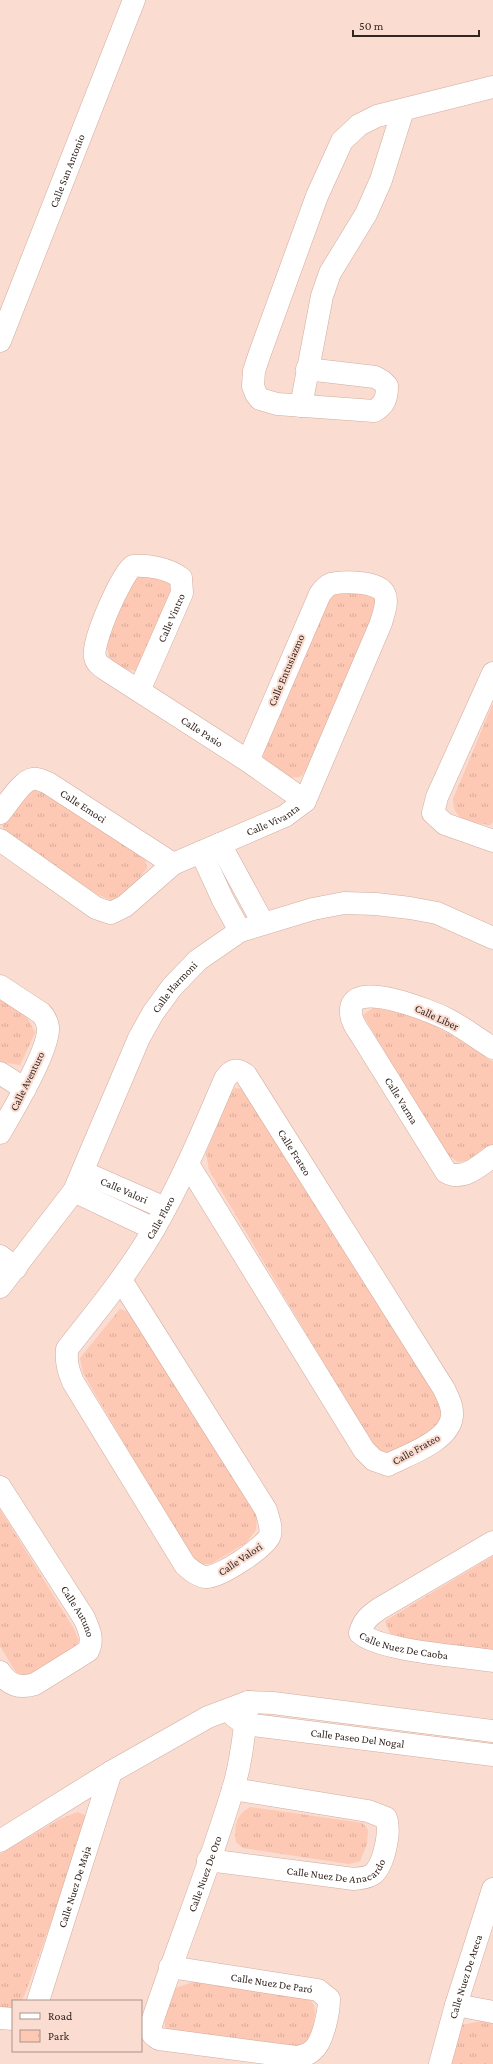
<svg xmlns="http://www.w3.org/2000/svg" width="493" height="2064" font-family="'Crimson Pro',serif">
  <style>
    .park { fill: url(#park-tufts) }
    .lines { fill: none; stroke-linecap: round; stroke-linejoin: round }
    .minor-casing { stroke: #d1ad9f; stroke-width: 23 }
    .minor { stroke: #fff; stroke-width: 22 }
    .labels { text-anchor: middle; dominant-baseline: central; stroke-width: 4; stroke-linejoin: round; paint-order: stroke }
    .street-label { font-size: 11px; fill: #332620; stroke: #fadcd1 }
  </style>
  <defs>
    <pattern id="park-tufts" width="24" height="20" patternUnits="userSpaceOnUse"><rect width="24" height="20" fill="#fdc8b4"/><path d="M3 7l-1-3M5 7V3M7 7l1-3M15 17l-1-3M17 17v-4M19 17l1-3" fill="none" stroke="#d9ac9a"/></pattern>
  </defs>
  <rect width="100%" height="100%" fill="#fadcd1"/>
  <path class="park" d="M154 572 175 585 137 671 125 669 110 661 106 643 134 577Z
    M352 591 375 594 378 602 306 770 300 777 287 778 263 760 264 751 330 595Z
    M493 703V822L490 825C471 822 453 822 453 799Z
    M31 788 46 793 145 859 147 868 124 898 113 901 99 895 4 833 2 821Z
    M0 997 25 1013 35 1033 20 1065 0 1062Z
    M373 1008C421 1014 454 1035 493 1062V1146L467 1161 458 1162 444 1152 363 1015Z
    M235 1088 243 1089 388 1319 440 1404 444 1416C430 1432 404 1450 382 1453L372 1444 209 1170 206 1153 229 1097Z
    M120 1309 129 1312 257 1516 256 1530 246 1543 211 1564H202L190 1556 83 1373 80 1358Z
    M0 1509 74 1629 79 1641 66 1656 24 1678 17 1674 0 1646Z
    M493 1556V1654L391 1636 385 1621Z
    M250 1807 363 1823 368 1830 367 1844 360 1861 349 1864 243 1848 236 1842C234 1826 236 1815 250 1807Z
    M78 1812 89 1817 25 1994 21 2001H13V2009L0 2007V1854L60 1819Z
    M193 1982 308 1998 314 2005 315 2014 311 2037 304 2046 294 2048 171 2033 165 2027 164 2015 175 1988Z
    M487 2020H493V2064H451L453 2047 462 2025Z"/>
  <g class="lines">
    <g class="minor-casing">
      <g id="minor">
        <path id="s1" d="M0 341 134 0"/>
        <path d="M307 369 375 377 382 381 387 386C387 398 385 405 374 411L277 404 260 399 256 394 253 386 254 371 260 353 317 196 342 141 359 125 377 116 493 87"/>
        <path d="M301 406 322 296 330 273 366 214 381 180 403 110"/>
        <path d="M493 673 437 797 433 813 445 824 493 841"/>
        <path id="s2" d="M139 691 182 593 181 578C168 568 148 565 133 566 121 575 91 643 95 657 96 663 101 666 105 669L248 761 305 801"/>
        <path id="s3" d="M0 813C7 805 22 780 33 779 38 778 43 781 48 783L173 864"/>
        <path id="s4" d="M0 840 96 908 111 913 125 906 173 864 285 816 305 801 381 623C383 615 389 601 384 593 378 581 343 581 331 584 326 586 323 590 320 594L248 761"/>
        <path d="M220 844 263 923"/>
        <path d="M201 852 223 900 240 931"/>
        <path d="M0 986 41 1013C45 1017 47 1021 48 1027 50 1049 12 1112 0 1133"/>
        <path id="s5" d="M493 1048C478 1039 463 1027 447 1019 433 1012 347 976 351 1013 351 1021 357 1029 361 1035L446 1172C463 1182 479 1166 493 1156"/>
        <path d="M0 1073 25 1089"/>
        <path id="s6" d="M83 1172 165 1208"/>
        <path d="M74 1191 154 1229"/>
        <path d="M0 1256 16 1268"/>
        <path id="s7" d="M121 1280 266 1510C268 1518 272 1527 270 1535 266 1547 219 1578 206 1577 197 1576 191 1570 185 1565L73 1382C68 1370 66 1362 67 1349 97 1311 129 1272 154 1229 182 1181 203 1130 225 1079 232 1069 237 1068 246 1075L444 1389C448 1398 453 1406 452 1416 450 1441 407 1455 388 1465L374 1460 364 1450 188 1164"/>
        <path id="s8" d="M0 1287 74 1191 139 1038 153 1013 172 987 198 960 240 931 313 909 344 903 376 904 410 908 437 913 493 938"/>
        <path id="s9" d="M0 1487 84 1618C89 1629 94 1639 88 1651L35 1684C20 1689 8 1685 0 1672"/>
        <path id="s10" d="M493 1542 379 1609C369 1616 363 1621 360 1633 379 1651 463 1656 493 1661"/>
        <path id="s11" d="M234 1716 245 1724 493 1755"/>
        <path d="M0 1841 111 1772 208 1717 248 1702 273 1703 493 1731"/>
        <path id="s12" d="M208 1860 354 1879C361 1878 368 1878 373 1874 384 1865 391 1831 386 1818L368 1811 233 1789"/>
        <path id="s13" d="M170 1967 318 1990 329 1999C329 2012 323 2042 313 2050 308 2055 302 2056 296 2057L159 2039C152 2035 151 2033 151 2025 177 1946 209 1869 233 1789 242 1761 244 1731 248 1702"/>
        <path id="s14" d="M38 2001 111 1772"/>
        <path d="M456 2005 493 2012"/>
        <path d="M0 2018 13 2019"/>
        <path id="s15" d="M440 2064 456 2005 493 1889"/>
      </g>
    </g>
    <use href="#minor" class="minor"/>
  </g>
  <g class="labels">
    <g class="street-label">
      <text stroke="none"><textPath href="#s1" startOffset="183">Calle San Antonio</textPath></text>
      <text stroke="none"><textPath href="#s2" startOffset="80">Calle Vintro</textPath></text>
      <text transform="translate(286 670) rotate(-67)">Calle Entusiazmo</text>
      <text stroke="none"><textPath href="#s2" startOffset="404">Calle Pasio</textPath></text>
      <text stroke="none"><textPath href="#s3" startOffset="106">Calle Emoci</textPath></text>
      <text stroke="none"><textPath href="#s4" startOffset="322">Calle Vivanta</textPath></text>
      <text stroke="none"><textPath href="#s8" startOffset="350">Calle Harmoni</textPath></text>
      <text transform="translate(437 1017) rotate(25)">Calle Liber</text>
      <text transform="translate(27 1081) rotate(-64)">Calle Aventuro</text>
      <text stroke="none"><textPath href="#s5" startOffset="266">Calle Varma</textPath></text>
      <text stroke="none"><textPath href="#s7" startOffset="1080">Calle Frateo</textPath></text>
      <text stroke="none"><textPath href="#s6" startOffset="45">Calle Valori</textPath></text>
      <text stroke="none"><textPath href="#s7" startOffset="810">Calle Floro</textPath></text>
      <text transform="translate(416 1449) rotate(-29)">Calle Frateo</text>
      <text transform="translate(240 1559) rotate(-34)">Calle Valori</text>
      <text stroke="none"><textPath href="#s9" startOffset="147">Calle Autuno</textPath></text>
      <text stroke="none"><textPath href="#s10" startOffset="210">Calle Nuez De Caoba</textPath></text>
      <text stroke="none"><textPath href="#s11" startOffset="127">Calle Paseo Del Nogal</textPath></text>
      <text stroke="none"><textPath href="#s12" startOffset="132">Calle Nuez De Anacardo</textPath></text>
      <text stroke="none"><textPath href="#s13" startOffset="553">Calle Nuez De Oro</textPath></text>
      <text stroke="none"><textPath href="#s14" startOffset="120">Calle Nuez De Maja</textPath></text>
      <text stroke="none"><textPath href="#s15" startOffset="91">Calle Nuez De Areca</textPath></text>
      <text stroke="none"><textPath href="#s13" startOffset="103">Calle Nuez De Paró</textPath></text>
    </g>
  </g>
  <rect x="12" y="2000" width="130" height="52" fill="#fadcd1" stroke="#aa938a"/>
  <rect x="20" y="2013" width="20" height="6" fill="#ffffff" stroke="#aa938a"/>
  <text x="48" y="2020" font-size="12" fill="#332620">Road</text>
  <rect x="20" y="2030" width="20" height="12" fill="url(#park-tufts)" stroke="#aa938a"/>
  <text x="48" y="2040" font-size="12" fill="#332620">Park</text>
  <path d="M353 30v6h126v-6" fill="none" stroke="#332620" stroke-width="2"/>
  <text x="359" y="30" font-size="12" fill="#332620" stroke="#fadcd1" stroke-width="3" paint-order="stroke">50 m</text>
</svg>
